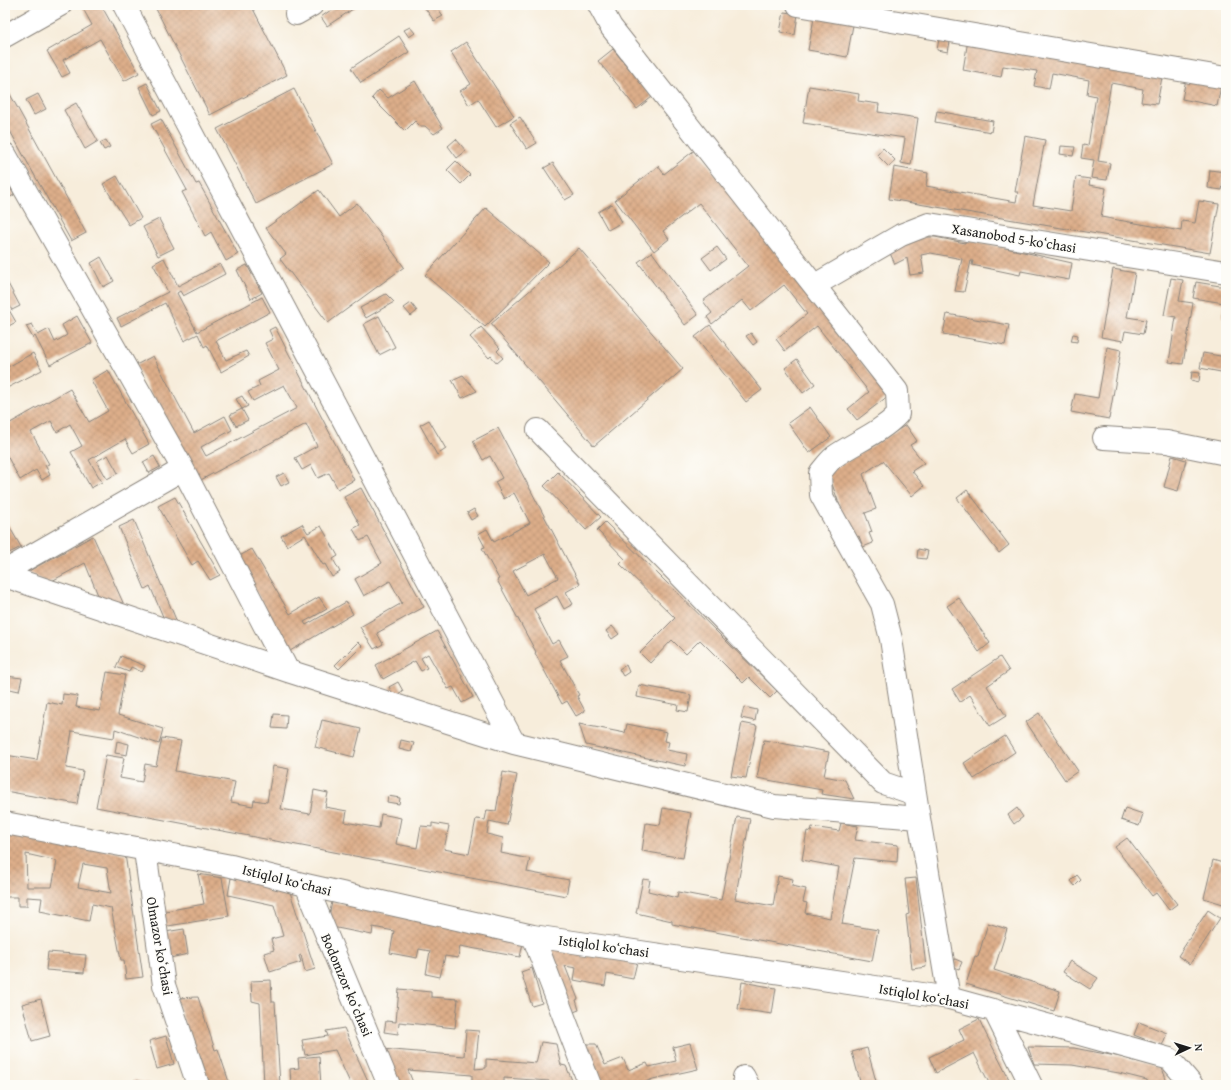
<svg xmlns="http://www.w3.org/2000/svg" width="1231" height="1090" font-family="'Gentium Book Plus',serif">
  <style>
    .building { fill: url(#building-cross-hatch); fill-rule: evenodd }
    .lines { fill: none; stroke-linecap: round; stroke-linejoin: round }
    .minor-casing { stroke: #8a847c; stroke-width: 24 }
    .minor { stroke: #fff; stroke-width: 22 }
    .labels { text-anchor: middle; dominant-baseline: central; stroke-width: 3; stroke-linejoin: round; paint-order: stroke }
    .street-label { font-size: 14px; fill: #1c1c1c; stroke: #fdfcf7 }
  </style>
  <defs>
    <pattern id="building-cross-hatch" width="8" height="8" patternUnits="userSpaceOnUse"><rect width="8" height="8" fill="#ddae8a"/><path d="M0 0l8 8M0 8l8-8" fill="none" stroke="#bd9576"/></pattern>
  </defs>
  <rect width="100%" height="100%" fill="#fdfcf7"/>
  <filter id="ink" filterUnits="userSpaceOnUse"><feTurbulence type="fractalNoise" baseFrequency=".025" numOctaves="2"/><feDisplacementMap in="SourceGraphic" scale="8" xChannelSelector="R" yChannelSelector="G"/><feConvolveMatrix kernelMatrix="1 2 1 2 8 2 1 2 1" color-interpolation-filters="sRGB"/></filter>
  <filter id="wash" filterUnits="userSpaceOnUse"><feTurbulence type="fractalNoise" baseFrequency=".012" numOctaves="4" result="noise"/><feDisplacementMap in="SourceGraphic" scale="16" xChannelSelector="R" yChannelSelector="G"/><feGaussianBlur stdDeviation="0.9" result="paint"/><feColorMatrix in="noise" values="0 0 0 0 0 0 0 0 0 0 0 0 0 0 0 0 0 1.4 0 .05"/><feComposite in="paint" operator="in"/></filter>
  <g filter="url(#wash)">
    <rect width="100%" height="100%" fill="#f7eddb"/>
    <g id="blocks">
      <path class="building" d="M81 5H101L139 73 124 81 100 39 63 60 70 73 62 77 47 51 92 25Z
        M154 5H251L287 75 210 115Z
        M338 5H359L327 26 321 17Z
        M423 5H436L443 16 434 21Z
        M784 12 798 14 795 35 780 32Z
        M815 13 854 20 847 57 808 50Z
        M410 27 415 33 409 37 404 30Z
        M399 36 409 52 361 83 351 68Z
        M939 39 950 42 948 52 937 50Z
        M968 40 1163 72 1157 104 1141 102 1143 89 1111 83 1098 161 1110 163 1107 180 1091 178 1094 160 1081 158 1083 145 1088 146 1096 96 1087 94 1089 80 1052 73 1049 89 1034 86 1037 71 1003 66 1001 77 963 70Z
        M466 42 514 116 496 127 478 99 469 105 460 91 471 84 451 52Z
        M613 49 652 97 637 109 598 61Z
        M1186 79 1221 86 1217 106 1182 99Z
        M415 81 443 128 434 134 425 126H420L415 121 405 131 372 98 379 90 388 98Z
        M147 83 161 111 153 115 139 87Z
        M5 85 86 233 71 241 5 122Z
        M809 86 859 94 858 101 879 104 878 112 918 118 911 165 901 163 905 138 803 123Z
        M294 89 333 164 256 204 217 129Z
        M38 94 46 109 34 115 26 100Z
        M76 103 98 141 85 149 64 110Z
        M937 111 993 121 991 132 935 122Z
        M520 117 537 143 527 149 510 123Z
        M161 119 196 184 199 183 238 254 226 261 211 232 205 236 182 192 187 190 151 124Z
        M1025 136 1045 140 1033 205 1071 211 1076 177 1090 179 1089 185 1106 188 1101 217 1181 231 1182 221 1195 223 1199 201 1219 204 1210 253 889 199 894 167 928 173 926 186 1016 202 1018 192H1015Z
        M456 139 466 151 457 158 448 146Z
        M106 140 110 147 104 150 100 143Z
        M1061 146 1075 147 1073 156 1060 154Z
        M883 148 895 160 889 167 877 155Z
        M696 149 888 396 857 420 848 409 869 392 817 326 785 351 776 339 807 314 784 285 751 311 742 300 712 324 707 317 712 313 703 301 748 266 699 203 663 231 669 239 654 251 615 200 658 166 664 174Z
        M456 161 470 175 461 184 447 170Z
        M553 163 574 195 565 200 544 168Z
        M1210 170 1225 172 1222 190 1208 188Z
        M117 176 141 218 129 225 103 184Z
        M5 178 14 195 5 200Z
        M319 190 339 217 357 203 404 267 328 323 280 259 286 254 266 228Z
        M612 204 622 222 608 230 598 212Z
        M486 208 549 262 485 327 425 275Z
        M159 219 174 248 158 256 143 227Z
        M918 237H935L965 243 966 239 1072 263 1069 280 1021 271 1020 275 972 265 973 261H971L964 292 955 291 962 259 931 253 921 255 924 273 910 275 907 258 895 264 889 251Z
        M717 247 726 259 711 270 702 258Z
        M579 248 683 369 594 446 491 324Z
        M652 252 698 315 685 325 638 262Z
        M101 257 114 281 103 287 91 263Z
        M164 258 178 286 220 264 225 274 183 296 180 291 177 293 197 332 262 297 270 312 216 341 226 360 246 351 249 356 221 372 207 345 204 347 198 334 184 341 165 303 121 326 117 318 168 292 153 264Z
        M247 265 262 293 251 299 237 270Z
        M1113 269 1135 273 1127 317 1146 320 1143 334 1125 331 1123 341 1101 337Z
        M5 278 20 306 12 310 5 298Z
        M1171 278 1183 280 1179 301 1193 303 1183 364 1169 362 1176 317 1164 315Z
        M1196 282 1226 287V317H1222L1224 303 1193 298Z
        M386 294 394 302 366 318 360 308Z
        M411 303 417 311 411 316 404 308Z
        M9 310 16 322 5 328V312Z
        M947 314 1009 325 1005 345 943 334Z
        M77 316 92 343 50 365 35 336 33 338 26 326 32 324 38 335 49 329 55 342 67 335 62 325Z
        M379 316 395 347 379 355 364 324Z
        M710 325 762 390 746 402 695 337Z
        M275 327 354 480 338 489 329 473 318 478 311 465 302 470 295 458 317 446 306 424 197 482 136 365 153 356 194 433 225 416 232 430 201 447 206 456 297 408 284 385 253 401 248 392 260 386 258 381 279 370 265 343 273 339 269 330Z
        M481 327 500 348 497 351 503 358 497 363 491 356 489 358 470 337Z
        M751 333 757 342 753 345 746 336Z
        M1073 334 1078 335 1077 342 1071 341Z
        M1107 347 1121 350 1109 419 1071 412 1075 394 1098 398Z
        M33 353 42 370 5 389 6 368Z
        M1203 353 1226 357V373L1200 368Z
        M797 359 815 384 803 393 785 368Z
        M108 370 149 444 133 453 125 439 89 460 102 482 91 488 71 452 82 446 70 424 57 432 51 421 31 432 49 464 45 465 50 475 42 480 36 470 20 480 5 452V426L70 389 89 422 108 411 91 380Z
        M1192 372 1200 373 1199 382 1191 380Z
        M463 375 477 391 462 398 452 380Z
        M242 396 248 406 242 409 236 399Z
        M810 407 831 437 809 453 788 423Z
        M242 409 248 420 236 426 230 415Z
        M429 420 446 449 437 455 420 425Z
        M906 425 917 441 910 445 924 463 912 471 924 486 912 496 883 461 863 474 876 509 865 513 872 532 869 533 873 543 863 547 859 536 852 539 828 473Z
        M498 428 580 584 566 592 573 604 564 609 557 596 534 609 552 644 559 640 568 656 560 660 579 695 577 696 585 711 576 716 567 701 562 704 535 653 536 652 497 580 499 579 482 548 485 547 478 534 487 529 494 542 530 523 514 493 504 499 495 482 502 478 490 456 483 460 473 441ZM545 554 558 578 526 595 513 571Z
        M108 455 118 473 107 479 97 461Z
        M154 456 160 467 149 473 143 462Z
        M1172 456 1186 460 1178 491 1164 487Z
        M558 472 601 517 586 530 544 486Z
        M284 473 289 482 281 486 276 477Z
        M361 488 424 607 377 633 383 644 374 649 360 627 402 603 390 581 364 596 355 579 382 563 368 537 360 541 353 529 360 525 344 497Z
        M967 490 1009 545 999 553 957 498Z
        M175 497 220 575 210 580 198 561 192 565 158 506Z
        M474 509 478 516 471 520 467 513Z
        M5 519 21 547 9 553 5 546Z
        M134 520 177 622 164 619 150 586 145 589 119 527Z
        M605 522 777 691 770 698 749 677 743 683 700 640 686 654 672 640 650 663 640 653 675 618 620 564 625 559 597 530Z
        M302 524 308 533 321 526 338 556 333 559 340 572 332 577 325 564 323 565 305 535 287 546 281 536Z
        M93 536 125 607 100 600 85 563 48 583 27 572Z
        M252 549 290 614 319 597 327 609 304 622 306 625 346 602 353 614 290 651 236 558Z
        M918 549 928 551 926 559 917 558Z
        M959 598 990 643 979 652 947 606Z
        M612 626 619 634 612 639 606 631Z
        M437 631 473 697 462 703 453 687 448 689 428 654 421 658 427 668 421 671 415 661 383 679 376 665Z
        M358 642 362 646 339 669 335 665Z
        M121 656 145 666 142 672 131 667 129 672 116 667Z
        M1000 657 1009 671 987 686 1006 716 990 726 970 695 960 702 952 689Z
        M626 665 629 672 623 676 619 669Z
        M107 672 125 675 118 715 163 729 159 744 115 729 114 738 72 731 66 768 83 771 77 804 5 791V755L37 760 47 702 62 705 63 694 78 696 76 707 100 711Z
        M6 676 22 678 19 691 5 688Z
        M398 682 403 691 394 696 389 687Z
        M639 685 691 695 688 712 677 710 678 705 637 697Z
        M744 707 757 710 755 721 741 718Z
        M1039 713 1078 771 1065 780 1026 722Z
        M274 714 287 715 286 729 272 728Z
        M322 720 361 729 354 757 315 747Z
        M742 723 757 726 746 778 731 776Z
        M579 724 625 733 627 724 667 732 665 741 669 742 667 750 687 754 685 766 586 745Z
        M1005 736 1015 752 974 779 964 763Z
        M162 738 181 741 175 771 235 782 231 802 253 806 254 800 267 802 273 766 289 769 281 809 310 814 314 790 328 793 325 807 347 811 345 822 379 828 381 814 401 818 396 844 417 848 421 826 432 827V823L449 826 444 849 469 854 476 819 485 820 487 810 496 811 503 772 517 775 507 825 489 821 487 834 503 838 501 853 530 859 527 872 569 880 566 896 96 807 106 755 124 758 120 778 142 782 145 764 156 766Z
        M401 740 414 743 411 752 399 749Z
        M764 740 829 752 824 776 845 780 854 799 821 794 822 790 757 778Z
        M117 741 129 744 127 755 115 753Z
        M388 796 400 798 399 804 387 802Z
        M663 808 691 813 683 858 642 851 646 823 660 825Z
        M1017 808 1023 817 1014 824 1008 815Z
        M1125 808 1143 814 1139 826 1121 820Z
        M737 817 750 819 735 899 773 906 778 876 793 879 792 886 806 889 803 902 807 903 805 913 830 918 839 867 802 860 807 831 811 832 812 827 839 831 841 823 858 826 855 840 898 845 897 862 855 858 842 924 878 930 872 961 672 924V921L636 913 643 879 650 880 648 891 677 898 678 892 721 900Z
        M7 831 125 854 143 977 126 979 124 960H121L111 908 92 904 89 921 40 911 42 898 27 897V906H18V897H5V863H8ZM26 854 57 861 52 887H27ZM83 864 107 868 111 893 78 887Z
        M1127 838 1177 904 1169 910 1156 893 1152 896 1115 847Z
        M1213 860 1226 864V905L1204 898Z
        M198 874 222 878 229 916 162 927 160 912 204 904Z
        M1077 875 1081 880 1075 886 1071 881Z
        M231 878 289 889 315 969 305 972 301 955 299 956 301 962 270 972 264 953 274 950 271 939 283 936 274 905 228 895Z
        M916 878 926 967 912 969 906 915 909 914 905 879Z
        M332 902 524 939 520 957 460 946 458 958 445 956 440 977 426 974 430 951 419 949 417 958 390 953 394 931 373 927 372 935 327 926Z
        M1208 910 1220 918 1190 964 1178 956Z
        M988 923 1007 929 994 970 1060 991 1054 1011 966 984 975 956 978 957Z
        M184 929 188 954 170 958 165 932Z
        M552 945 637 962 633 979 607 974 605 986 574 980 576 968 565 966 578 999 576 1000 579 1010 568 1014 549 955Z
        M48 952 86 955 84 973 46 970Z
        M955 959 962 962 959 969 952 966Z
        M1070 961 1098 978 1090 989 1063 972Z
        M532 968 542 1003 532 1006 521 972Z
        M271 980 272 1002H275L280 1085H264L260 1003 252 1001 251 981Z
        M742 982 776 988 772 1014 738 1009Z
        M399 989 431 992V997L458 999 455 1028 399 1022 398 1034 384 1032 386 1021 396 1022Z
        M198 997 215 1050 218 1049 230 1085H210L200 1055 195 1056 176 998Z
        M41 999 50 1036 32 1041 22 1004Z
        M979 1019 984 1030 1012 1085H990L974 1053 936 1073 929 1057 964 1040 959 1029Z
        M1139 1022 1167 1033 1162 1046 1134 1035Z
        M344 1028 369 1083 370 1085H351L335 1050 305 1055 302 1040 328 1036 326 1031Z
        M466 1030 479 1031 475 1069 486 1068V1059L536 1063 541 1042 556 1044 561 1065 566 1066 574 1085H550L549 1081 504 1078V1085H472V1075L408 1070 414 1085H399L382 1049 464 1056Z
        M166 1036 174 1064 157 1069 149 1041Z
        M690 1043 698 1069 653 1079 637 1085H599L585 1044H596L605 1065 623 1058 628 1070 647 1063 649 1067 676 1061 673 1047Z
        M1028 1047 1074 1048 1121 1057 1162 1068 1168 1085H1148L1147 1080 1119 1073 1072 1065 1034 1064Z
        M867 1048 877 1085H861L852 1052Z
        M319 1056 321 1085H291L290 1069 299 1068 298 1058Z
        M134 1080 151 1084V1085H133Z"/>
    </g>
  </g>
  <g filter="url(#ink)">
    <use href="#blocks" fill-opacity="0" stroke="#8a847c" stroke-width="1"/>
    <g class="lines">
      <g class="minor-casing">
        <path id="minor" d="M124 5 514 743
          M599 5 611 27 897 391 898 414C880 433 855 442 834 457 829 461 824 468 820 473L821 495 882 604 891 639 919 818
          M798 5 1226 78
          M296 14 312 5
          M5 36 60 5
          M5 154 183 469 288 671
          M815 285 901 235 929 224 1226 272
          M538 430 883 783 915 794
          M1104 438 1167 442 1226 454
          M5 571 183 469
          M5 576 288 671 514 743 774 806 919 818 949 998
          M5 823 231 866 306 885 533 936 949 998 1170 1059 1192 1085
          M145 851 164 985 198 1085
          M306 885 389 1085
          M533 936 590 1085
          M994 1010 1031 1085
          M744 1077 748 1085"/>
      </g>
      <use href="#minor" class="minor"/>
    </g>
  </g>
  <g class="labels">
    <g class="street-label">
      <text transform="translate(1014 238) rotate(9)">Xasanobod 5-koʻchasi</text>
      <text transform="translate(287 880) rotate(14)">Istiqlol koʻchasi</text>
      <text transform="translate(160 946) rotate(80)">Olmazor koʻchasi</text>
      <text transform="translate(604 946) rotate(8)">Istiqlol koʻchasi</text>
      <text transform="translate(347 985) rotate(67)">Bodomzor koʻchasi</text>
      <text transform="translate(924 996) rotate(10)">Istiqlol koʻchasi</text>
    </g>
  </g>
  <rect width="1231" height="1090" fill="none" stroke="#fdfcf7" stroke-width="20"/>
  <g transform="translate(1189 1048) rotate(86)" stroke="#fdfcf7" stroke-width="3" paint-order="stroke">
  <path d="M0-3L7 15L0 10L-7 15Z" fill="#1c1c1c"/>
  <text y="-6" font-size="11" font-weight="bold" text-anchor="middle" fill="#1c1c1c">N</text>
  </g>
</svg>
